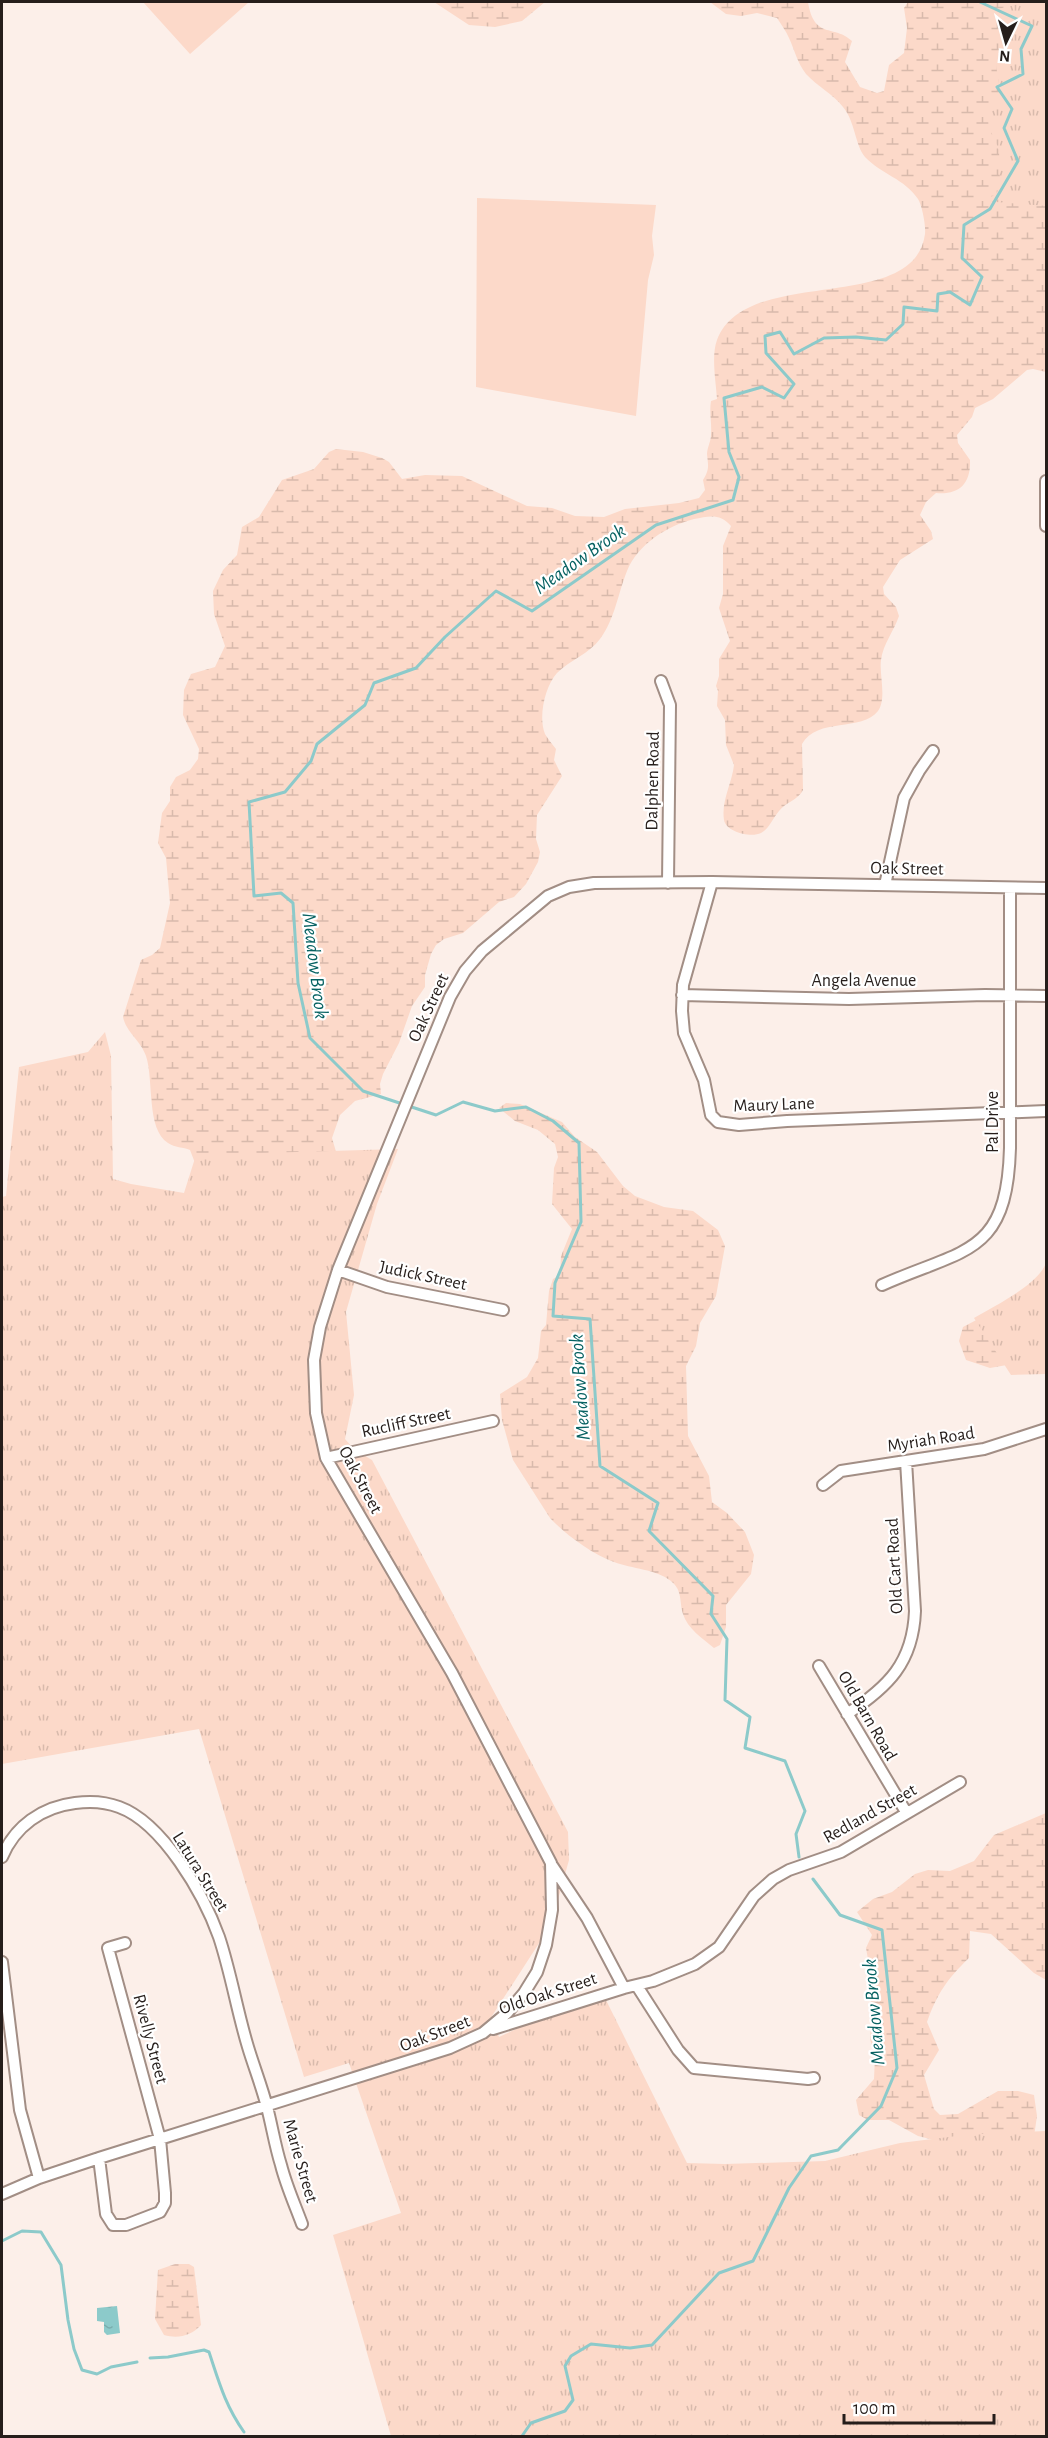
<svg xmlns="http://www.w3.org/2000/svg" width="1048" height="2438" font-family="'Alegreya Sans',sans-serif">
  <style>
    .grass { fill: #fcd9c9 }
    .wetland { fill: url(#wetland-marsh) }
    .park { fill: url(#park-tufts) }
    .water { fill: url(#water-ripples) }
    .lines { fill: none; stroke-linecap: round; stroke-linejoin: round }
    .stream { stroke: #8ccaca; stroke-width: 3 }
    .minor-casing { stroke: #a28e85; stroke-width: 14 }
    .minor { stroke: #fff; stroke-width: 10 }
    .labels { text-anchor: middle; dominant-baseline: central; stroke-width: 4.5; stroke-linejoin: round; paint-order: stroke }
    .street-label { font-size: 18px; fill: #261e1b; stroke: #fff }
    .water-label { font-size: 20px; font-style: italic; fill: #076262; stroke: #fff }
  </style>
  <defs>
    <pattern id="wetland-marsh" width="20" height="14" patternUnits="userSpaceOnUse" patternTransform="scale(1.5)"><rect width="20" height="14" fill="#fcd9c9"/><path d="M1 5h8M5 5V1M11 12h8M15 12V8" fill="none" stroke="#d8baac"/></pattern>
    <pattern id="park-tufts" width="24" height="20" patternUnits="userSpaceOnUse" patternTransform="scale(1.5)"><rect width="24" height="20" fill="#fcd9c9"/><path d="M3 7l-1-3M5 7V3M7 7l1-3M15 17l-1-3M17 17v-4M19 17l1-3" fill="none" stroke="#d8baac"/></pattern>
    <pattern id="water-ripples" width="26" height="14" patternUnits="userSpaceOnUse" patternTransform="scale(1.5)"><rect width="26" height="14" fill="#8ccaca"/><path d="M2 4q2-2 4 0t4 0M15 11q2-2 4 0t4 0" fill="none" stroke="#79adad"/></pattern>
  </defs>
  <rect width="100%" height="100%" fill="#fcefe9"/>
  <path class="grass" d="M143 2H249L190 54Z
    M477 198 656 205 652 236 654 255 648 280 636 416 476 387Z"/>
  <path class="wetland" d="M434 2H545L522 21 495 27 469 25Z
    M710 2H808C814 40 834 24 852 41L845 62 860 87 877 93 884 91 889 65 904 53 907 28 904 8 908 2H1046V372L1033 369 1027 370 993 399 975 408 972 417 957 435 958 443 970 460C971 484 959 495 936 493L926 502 920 515 931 531 933 539 900 560 883 587 884 594 896 607 899 616C894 631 883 644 881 660 879 675 887 698 878 711 862 732 817 717 802 744L803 790C798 800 786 802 779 811 773 818 769 829 761 833 751 838 726 832 724 820 721 801 732 783 734 765L726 745 725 720 717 706 718 691 716 686 719 676V659L730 641 719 608 723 594V546L731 526C720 513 709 516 694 519 667 526 638 544 627 571 618 593 615 619 600 639 589 654 570 660 557 673 545 686 538 717 545 734 548 739 552 744 556 749L554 760 562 776 537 815 536 839 540 852 538 862 526 884 514 897 499 902 463 933 444 939 436 945 431 954 425 975V987L412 1006 399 1043 383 1074 380 1084 381 1094 355 1101 340 1115 332 1138 337 1155 205 1189 190 1150C183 1147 175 1148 168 1143 146 1129 154 1080 146 1056 141 1041 126 1032 123 1017L141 960 152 955 160 948 170 903 166 858 158 843 162 813 170 801V787L176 777 190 770 198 759 199 749 183 715 184 690 191 674 215 667 225 646 214 614 213 591 223 570 237 555 242 527 259 517 282 480 314 469 329 452 336 449 363 452 382 458 389 462 402 479 425 475 462 476 527 506 552 508 575 516 604 517 625 509 679 503 699 498 705 490 703 480C710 469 708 465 707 454 707 448 711 441 711 435 712 423 709 413 711 401L717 399C716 382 711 356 717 340 746 264 914 316 925 234 926 226 922 205 918 199 905 179 881 174 865 157 855 145 855 121 843 107 833 94 817 86 806 74 797 62 795 51 789 38 786 31 781 24 777 18L757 13 741 16 726 14Z
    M506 1103 520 1104 562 1122 575 1137 597 1152 623 1186 635 1196 664 1207 693 1211 718 1230 725 1246 716 1296 700 1323 696 1346 686 1366 688 1436 709 1476 712 1502 727 1513 745 1532 754 1555 751 1574 726 1605V1627L720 1645 714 1648C703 1639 687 1628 683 1614 679 1601 683 1591 671 1581 656 1569 632 1569 614 1562 592 1554 566 1535 550 1518L513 1460 502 1420 500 1394 527 1377 538 1358 541 1331 546 1325 549 1291 553 1279 560 1275 561 1256 572 1229 552 1204 554 1168 558 1157 555 1144 538 1130 515 1121 499 1108Z
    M1028 1293 1029 1361 990 1368 966 1360 959 1341 963 1327Z
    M1046 1813V1980L1034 1973 991 1934 970 1931 969 1958C947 1979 937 1994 927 2022L939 2050 924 2075 934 2109 940 2115 958 2114 998 2091H1018L1034 2095 1037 2116 1030 2164 918 2136 889 2120H868L859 2115 856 2100 874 2079 875 2057 870 2039 872 2011 870 2006 873 1988 866 1948 872 1935 857 1912 873 1899 892 1892 915 1874 928 1870 950 1871 974 1861 994 1835Z
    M175 2264H189L194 2267 201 2325C191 2336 178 2339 164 2335L155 2319 158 2270Z"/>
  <path class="park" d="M1027 2H1046V206L984 201 996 194 1000 186 999 150 989 127 988 117 1000 91 996 65 1014 33 1008 24 989 11Z
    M105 1032 111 1056 113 1179 131 1184 184 1193 196 1155 398 1149 377 1204 346 1312 354 1395 345 1439 355 1450 372 1460 568 1832 569 1860 557 1903 543 1937 492 2016 499 2037 601 1990 687 2163 725 2164 825 2161 900 2143 973 2134 1046 2131V2436H391L333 2235 401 2213 349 2063 304 2077 199 1729 2 1764V1197L6 1196 19 1067 88 1052Z
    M1046 1263V1374L1011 1375 974 1318C994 1306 1038 1285 1046 1263Z"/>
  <path class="water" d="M117 2306 120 2333 107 2335 104 2332V2322L97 2321V2308Z"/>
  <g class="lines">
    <path class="stream" d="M799 1857 796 1834 805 1811 785 1761 745 1748 750 1717 725 1700 727 1639 711 1614 713 1596 649 1531 658 1503 600 1466 590 1319 553 1316 555 1283 581 1222 579 1143 553 1121 526 1107 495 1111 463 1102 436 1115 363 1091 310 1038 298 983 293 903 281 893 254 896 249 802 285 792 311 761 317 744 365 705 374 683 416 668 445 637 496 591 532 611 656 525 733 500 739 477 729 452 724 398 762 387 784 398 794 384 766 353 765 336 780 332 794 354 824 338 856 337 886 340 903 324 904 307 937 311 938 294 950 292 970 305 982 277 962 258 964 225 990 209 1018 161 1004 128 1012 109 997 87 1023 74 1021 49 1032 26 980 2
      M2 2241 22 2231 41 2232 61 2265 68 2320 74 2349 82 2370 97 2374 111 2367 137 2362
      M150 2358 168 2357 204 2350 209 2352C219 2382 225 2405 244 2432
      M522 2436 531 2423 565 2411 573 2400 565 2366 571 2356 591 2344 630 2348 652 2345 719 2273 753 2261 789 2188 811 2156 838 2150 881 2106 897 2068 882 1930 840 1915 813 1879"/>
    <g class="minor-casing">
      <path id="minor" d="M1046 481V526
        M661 681 670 705 668 883
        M712 882 683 985 682 1011 684 1033 704 1080 711 1115 718 1122 739 1125 787 1121 1046 1111
        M885 885 904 798 919 771 933 751
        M682 995 849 999 985 995 1046 996
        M338 1270 387 1287 503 1310
        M882 1285C965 1248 1007 1256 1010 1148V888
        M326 1458 493 1421
        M823 1485 841 1471 984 1449 1046 1429
        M819 1666 906 1812
        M847 1714C888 1687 913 1663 915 1611L906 1461
        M2 1857C15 1826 42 1807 75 1803 89 1801 106 1802 119 1807 163 1823 204 1895 219 1937 231 1973 237 2011 248 2047 254 2067 262 2087 267 2107 272 2126 275 2146 281 2165 286 2185 295 2205 302 2224
        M2 1962 20 2110 39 2178
        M637 1986 678 2050 694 2068 808 2079 814 2078
        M624 1988 653 1981 695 1964 719 1947 754 1896 773 1879 789 1870 841 1852 960 1782
        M493 2029 624 1988 587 1918 551 1864
        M99 2158 106 2214 113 2225H126L160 2212 165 2203V2193L160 2139 108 1948 125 1943
        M2 2194 39 2178 99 2158 450 2048 483 2033 507 2013 524 1993 537 1972 546 1945 552 1910 551 1863 452 1673 326 1458 316 1413 314 1360 320 1327 338 1270 450 997 465 971 482 951 548 896 569 887 594 883 712 882 1046 888"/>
    </g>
    <use href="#minor" class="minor"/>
  </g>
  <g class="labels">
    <g class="street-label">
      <text transform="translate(653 781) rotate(-89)">Dalphen Road</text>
      <text transform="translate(907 869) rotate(1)">Oak Street</text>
      <text x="864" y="981">Angela Avenue</text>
      <text transform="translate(429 1008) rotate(-65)">Oak Street</text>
      <text transform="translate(774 1105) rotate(-2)">Maury Lane</text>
      <text transform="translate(993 1122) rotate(-90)">Pal Drive</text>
      <text transform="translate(423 1276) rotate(12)">Judick Street</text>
      <text transform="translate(406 1423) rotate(-12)">Rucliff Street</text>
      <text transform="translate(931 1440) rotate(-9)">Myriah Road</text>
      <text transform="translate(360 1480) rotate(62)">Oak Street</text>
      <text transform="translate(895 1566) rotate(-93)">Old Cart Road</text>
      <text transform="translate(867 1716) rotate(60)">Old Barn Road</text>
      <text transform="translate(870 1814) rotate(-29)">Redland Street</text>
      <text transform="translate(200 1872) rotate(58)">Latura Street</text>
      <text transform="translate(548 1994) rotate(-18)">Old Oak Street</text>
      <text transform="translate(435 2034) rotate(-21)">Oak Street</text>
      <text transform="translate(150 2039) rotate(75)">Rivelly Street</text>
      <text transform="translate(300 2161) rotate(74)">Marie Street</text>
    </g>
    <g class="water-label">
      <text transform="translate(580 559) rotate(-35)">Meadow Brook</text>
      <text transform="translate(315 966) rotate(83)">Meadow Brook</text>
      <text transform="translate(580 1387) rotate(-94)">Meadow Brook</text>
      <text transform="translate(874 2012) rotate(-95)">Meadow Brook</text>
    </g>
  </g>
  <rect width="1048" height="2438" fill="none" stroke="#261e1b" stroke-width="6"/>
  <g transform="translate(1006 42) rotate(185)" stroke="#ffffff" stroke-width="4.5" paint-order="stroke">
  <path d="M0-4.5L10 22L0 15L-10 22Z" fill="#261e1b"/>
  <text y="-9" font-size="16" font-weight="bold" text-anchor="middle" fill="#261e1b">N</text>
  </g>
  <path d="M844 2414v9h150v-9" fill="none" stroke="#261e1b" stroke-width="3"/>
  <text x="853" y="2414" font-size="18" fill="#261e1b" stroke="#ffffff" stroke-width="4.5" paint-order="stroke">100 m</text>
</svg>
